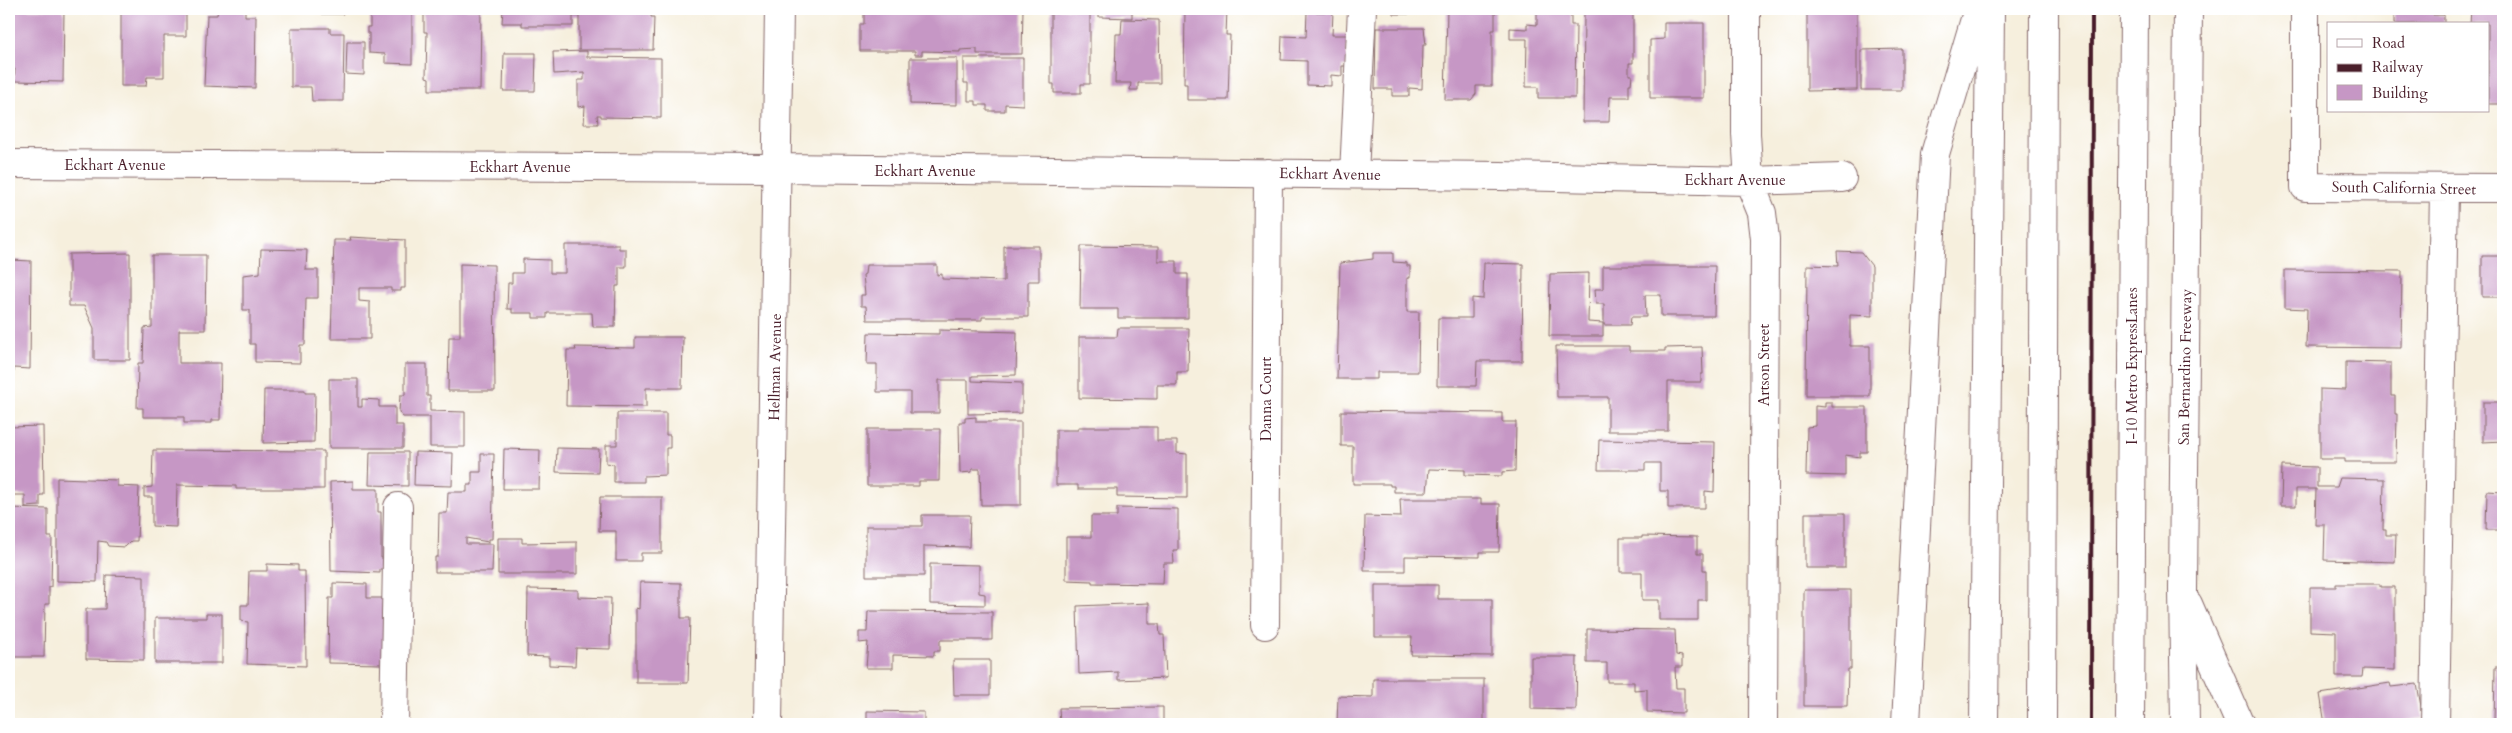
<svg xmlns="http://www.w3.org/2000/svg" width="2512" height="733" font-family="Cardo,serif">
  <style>
    .building { fill: #c697c5 }
    .lines { fill: none; stroke-linecap: round; stroke-linejoin: round }
    .minor-casing { stroke: #866869; stroke-width: 30 }
    .highway-casing { stroke: #866869; stroke-width: 30 }
    .minor { stroke: #fff; stroke-width: 28 }
    .highway { stroke: #fff; stroke-width: 28 }
    .rail { stroke: #4a1f2b; stroke-width: 4 }
    .labels { text-anchor: middle; dominant-baseline: central; stroke-width: 4; stroke-linejoin: round; paint-order: stroke }
    .street-label { font-size: 15px; fill: #4a1f2b; stroke: #fff }
  </style>
  <rect width="100%" height="100%" fill="#fff"/>
  <filter id="ink" filterUnits="userSpaceOnUse"><feTurbulence type="fractalNoise" baseFrequency=".02" numOctaves="2"/><feDisplacementMap in="SourceGraphic" scale="10" xChannelSelector="R" yChannelSelector="G"/><feConvolveMatrix kernelMatrix="1 2 1 2 8 2 1 2 1" color-interpolation-filters="sRGB"/></filter>
  <filter id="wash" filterUnits="userSpaceOnUse"><feTurbulence type="fractalNoise" baseFrequency=".0096" numOctaves="4" result="noise"/><feDisplacementMap in="SourceGraphic" scale="20" xChannelSelector="R" yChannelSelector="G"/><feGaussianBlur stdDeviation="1.12" result="paint"/><feColorMatrix in="noise" values="0 0 0 0 0 0 0 0 0 0 0 0 0 0 0 0 0 1.4 0 .05"/><feComposite in="paint" operator="in"/></filter>
  <g filter="url(#wash)">
    <rect width="100%" height="100%" fill="#f6efdd"/>
    <g id="blocks">
      <path class="building" d="M9 9 64 10 63 82 14 81 15 69H9Z
        M121 9H186V36H164V77H147L146 86H121Z
        M218 9H245V16H256L255 88 204 86 207 15H217Z
        M311 9H343V14H321V11Z
        M348 9H412V64L385 63V54L369 53V33H367V27H370V12L348 11Z
        M424 9H481L480 90H429V78L426 77 427 32H424Z
        M503 9H651V17H654L653 50H579V16H573V26H522V23H502Z
        M864 9H1023L1022 54H977V49L960 50V52L922 51V55H915V51H860V24H864Z
        M1051 9H1090V84H1081V93H1054V84H1051Z
        M1099 9H1132V18L1099 17Z
        M1185 9H1227L1226 35H1230L1228 100H1187V84H1184Z
        M1393 9H1409V14H1393Z
        M1447 9H1495V30H1492V86H1476V94L1471 100H1445Z
        M1537 9H1571V25H1576L1575 98H1538V87H1526L1527 39H1510V28L1527 29V24L1537 25Z
        M1580 9H1633V63H1629V75H1632L1631 84H1629V97H1610L1609 122H1583L1584 11Z
        M1807 9H1857V90L1807 91Z
        M2394 9H2433V15H2444V24H2394Z
        M2471 9H2503V104H2488V24H2470Z
        M1307 12H1333L1332 35H1347V66H1342V76L1331 75V86L1307 85V61L1281 60 1282 36 1306 37Z
        M1122 19 1159 20 1160 83H1138V90H1130L1131 83H1115L1116 34H1121Z
        M1664 23H1704V98H1650V40L1664 39Z
        M291 28H330V33H344L343 101H312L311 87H291Z
        M1376 28H1424L1426 45H1423L1422 89 1409 88V96H1392V89H1375Z
        M347 42H364V75L346 74Z
        M1902 49V90H1861V50Z
        M587 51V57L661 58V118L601 117V115H597L598 124H584L585 106 578 107V80H584V72L554 74 553 52Z
        M504 53H536L535 91H503Z
        M910 58H957V105L910 104Z
        M964 58H1023V105L1005 104V111H987V105H976V101H968V83H964Z
        M350 237 405 240V288H401V291H391V288H359V301L370 302V339H331L334 240H351Z
        M565 245H619V249H626V267H619V286H616L615 327H593L592 313H547V318H533V313H512V309H507L508 283H512V273H523V259L550 260V273H565Z
        M1004 246H1039V281H1028V317H982V320H867L866 306H861V295H865L863 275 865 274 866 265H937V275L942 274V279L1004 281Z
        M1081 246 1158 247V261H1177V274H1188V318H1118V309H1080Z
        M261 249 307 250 306 270H318V298H306L305 345H300V363L255 362V344H250V310H243V275L260 273Z
        M1837 251 1861 252 1872 266V316L1850 315V346H1870V396H1806L1807 265 1838 266Z
        M9 253H12V260L31 261 30 369 14 368V372H9Z
        M130 253V360H94V328L84 306H69V254Z
        M1373 253H1393V262L1407 263V266H1410V278H1407V312H1419L1418 372H1377V379H1337L1340 263 1373 259Z
        M152 255H206L205 330H179V363H221L220 420H212V423H184V417H143V408H137L138 363H143L144 328 152 327Z
        M2482 256H2503V297H2482Z
        M1484 263 1523 264 1522 361H1477L1476 386H1437L1438 318H1472V298L1483 299Z
        M460 264 494 265 495 391H448L449 337H460Z
        M1603 266H1715L1714 316H1661V295H1645L1646 317H1631L1630 325H1604V304H1596L1595 289H1603Z
        M2285 270 2402 271 2401 348 2306 347 2307 309 2285 308Z
        M1589 273 1588 322 1603 323V336H1549L1550 274Z
        M1118 328H1189L1188 372H1177V385H1157V399L1079 398V337H1117Z
        M939 330 1017 332 1016 375 972 376V381L1022 383V413L968 414V380H939V413H910V392H877V364H867L868 333 939 334Z
        M635 337H683L682 388H646V407L566 406 567 350H576L575 347 635 348Z
        M1556 346H1629V351H1665V348L1702 347 1703 374H1701V382H1668V431H1608V397H1557Z
        M2346 362 2391 363V396H2395V414H2397L2396 462H2345V459H2320V389L2346 390Z
        M405 364H427V396H430V411L465 412V447H430V417H403L399 412 400 395H405Z
        M329 379H358V407H362V399L379 400V407H395V425H403V448H329Z
        M264 390H305V393H315L314 442 263 443Z
        M1825 402H1832V407H1867V452H1860V457L1845 455V476L1806 475 1807 427 1815 426V406L1825 407Z
        M2483 402H2503V441L2483 442Z
        M1341 411 1502 413V422H1516L1515 471 1502 472V476L1465 475V470L1429 469 1427 492H1394V486H1390V484H1353V446H1341Z
        M617 413H666V435H670V448H666V475L644 476V482H614V464L606 463V445H617Z
        M976 417V422H1021V505H981L980 469H972V472L960 473 959 422H965V418Z
        M43 426 44 495H40V506L25 507V495H9V427Z
        M1078 427H1157V441H1177V453L1187 454V498L1117 497V489H1078V485H1056V430H1078Z
        M867 429H940L939 481H919V486H867Z
        M1599 440 1715 442 1714 492 1705 491V508H1668V491H1660V463H1645V470H1598Z
        M557 448 599 449 598 473 556 472Z
        M504 449 540 450 539 489H503Z
        M153 450 324 451V489H236V486L177 485 176 527 152 526V497H144V488L152 487Z
        M370 452H408V486L369 485Z
        M415 452 453 453 452 486 414 485Z
        M481 454H494L492 539H488V542L466 538V544H493L492 572H435V557H438L439 513H447L448 492H467V485H472V472H481Z
        M2282 466 2317 467V487H2337L2340 478 2384 479 2383 529H2386V535H2396L2395 562 2324 560 2325 525H2315L2316 489H2296V506H2281Z
        M57 478 117 480V486L139 487 137 541H131L125 547 108 546 106 542 98 541 97 582 57 581Z
        M353 481V489H378V512H381V558H384L383 569H380V573L331 571 330 482Z
        M2487 491 2503 492V530H2486Z
        M600 497H662V553H641V561H616V531H599Z
        M1400 499H1481V504H1500L1499 552H1480V557L1405 556V571H1364L1365 516 1401 517Z
        M9 508 48 509V537H52L51 587H49V604H45L44 657H9Z
        M1117 508 1178 509V550H1173L1174 563H1164L1163 584 1092 583V581L1066 580V537H1091V516H1117Z
        M1805 513H1845V568H1805Z
        M922 515H970L969 547 924 546V576H866V526H922Z
        M1642 536 1697 537V554H1703V570H1706V600H1698V620H1659V600H1642V572H1620V538H1642Z
        M498 538H522V543L577 542V574H498Z
        M267 564 298 565V571H305L306 666 247 664 248 622 241 621V605H248L249 571H267Z
        M930 564 979 565V593L985 594V605L930 604Z
        M106 575 144 576V660L86 659V609H105Z
        M640 582 681 583V618H690L688 683H636V608L639 609Z
        M333 583 367 584V598H384L383 664 328 663 329 598H333Z
        M2336 584H2380V587H2395V670L2363 669 2362 677H2336V632L2310 631V587H2336Z
        M1375 585H1438V599H1492V656L1411 655 1412 637H1375Z
        M528 589 578 590V597L611 598 610 649 576 648 575 666 549 665V657L527 656Z
        M1804 590H1851V669H1848L1847 706H1804Z
        M1149 603V624H1159L1160 635H1164L1166 678 1118 680V672L1079 674 1077 606Z
        M868 611 992 612V640H940V651H934V656L893 655V668H866L868 642 859 643V632H867Z
        M206 614H222V663H155V618H206Z
        M1587 629 1675 630 1676 655 1682 656V667H1675L1676 688H1684V713L1647 712V689L1634 690V682H1607V663H1587Z
        M1531 657H1577L1576 710 1531 709Z
        M953 660H990V695H954Z
        M2495 667H2503V724H2494Z
        M1373 679H1484V724H1337L1338 696 1373 697Z
        M2390 683 2391 687 2417 684 2423 718 2397 722V724H2325L2320 694Z
        M1163 707V721H1182V724H1060L1059 708Z
        M867 711 924 712V724H867Z"/>
    </g>
  </g>
  <g filter="url(#ink)">
    <use href="#blocks" fill-opacity="0" stroke="#866869" stroke-width="1"/>
    <g class="lines">
      <g class="minor-casing">
        <path id="minor" d="M1746 9V134L1749 181 1762 213 1765 239 1763 724
          M2305 9V187L2503 188
          M9 164 778 168 1500 176 1749 181 1842 178
          M1354 174 1362 9
          M1265 625 1268 173
          M394 724 398 507
          M768 724 779 9
          M2435 724 2444 189"/>
      </g>
      <g class="highway-casing">
        <path id="highway" d="M2188 604 2240 724
          M1906 724 1935 154 1978 9
          M1984 724 1990 9
          M2042 724 2044 9
          M2130 724 2134 9
          M2185 724 2183 590 2188 9"/>
      </g>
      <use href="#minor" class="minor"/>
      <use href="#highway" class="highway"/>
      <path class="rail" d="M2091 724 2092 9"/>
    </g>
  </g>
  <g class="labels">
    <g class="street-label">
      <text x="115" y="165">Eckhart Avenue</text>
      <text x="520" y="167">Eckhart Avenue</text>
      <text x="925" y="171">Eckhart Avenue</text>
      <text transform="translate(1330 174) rotate(1)">Eckhart Avenue</text>
      <text x="1735" y="180">Eckhart Avenue</text>
      <text transform="translate(2404 188) rotate(1)">South California Street</text>
      <text transform="translate(1764 365) rotate(-90)">Artson Street</text>
      <text transform="translate(2132 366) rotate(-90)">I-10 Metro ExpressLanes</text>
      <text transform="translate(775 367) rotate(-89)">Hellman Avenue</text>
      <text transform="translate(2185 367) rotate(-89)">San Bernardino Freeway</text>
      <text transform="translate(1266 399) rotate(-90)">Danna Court</text>
    </g>
  </g>
  <rect width="2512" height="733" fill="none" stroke="#fff" stroke-width="30"/>
  <rect x="2327" y="22" width="162" height="90" fill="#ffffff" stroke="#b7a5aa"/>
  <rect x="2337" y="39" width="25" height="8" fill="#ffffff" stroke="#b7a5aa"/>
  <text x="2372" y="48" font-size="15" fill="#4a1f2b">Road</text>
  <rect x="2337" y="64" width="25" height="8" fill="#4a1f2b" stroke="#b7a5aa"/>
  <text x="2372" y="72" font-size="15" fill="#4a1f2b">Railway</text>
  <rect x="2337" y="85" width="25" height="15" fill="#c697c5" stroke="#b7a5aa"/>
  <text x="2372" y="98" font-size="15" fill="#4a1f2b">Building</text>
</svg>
